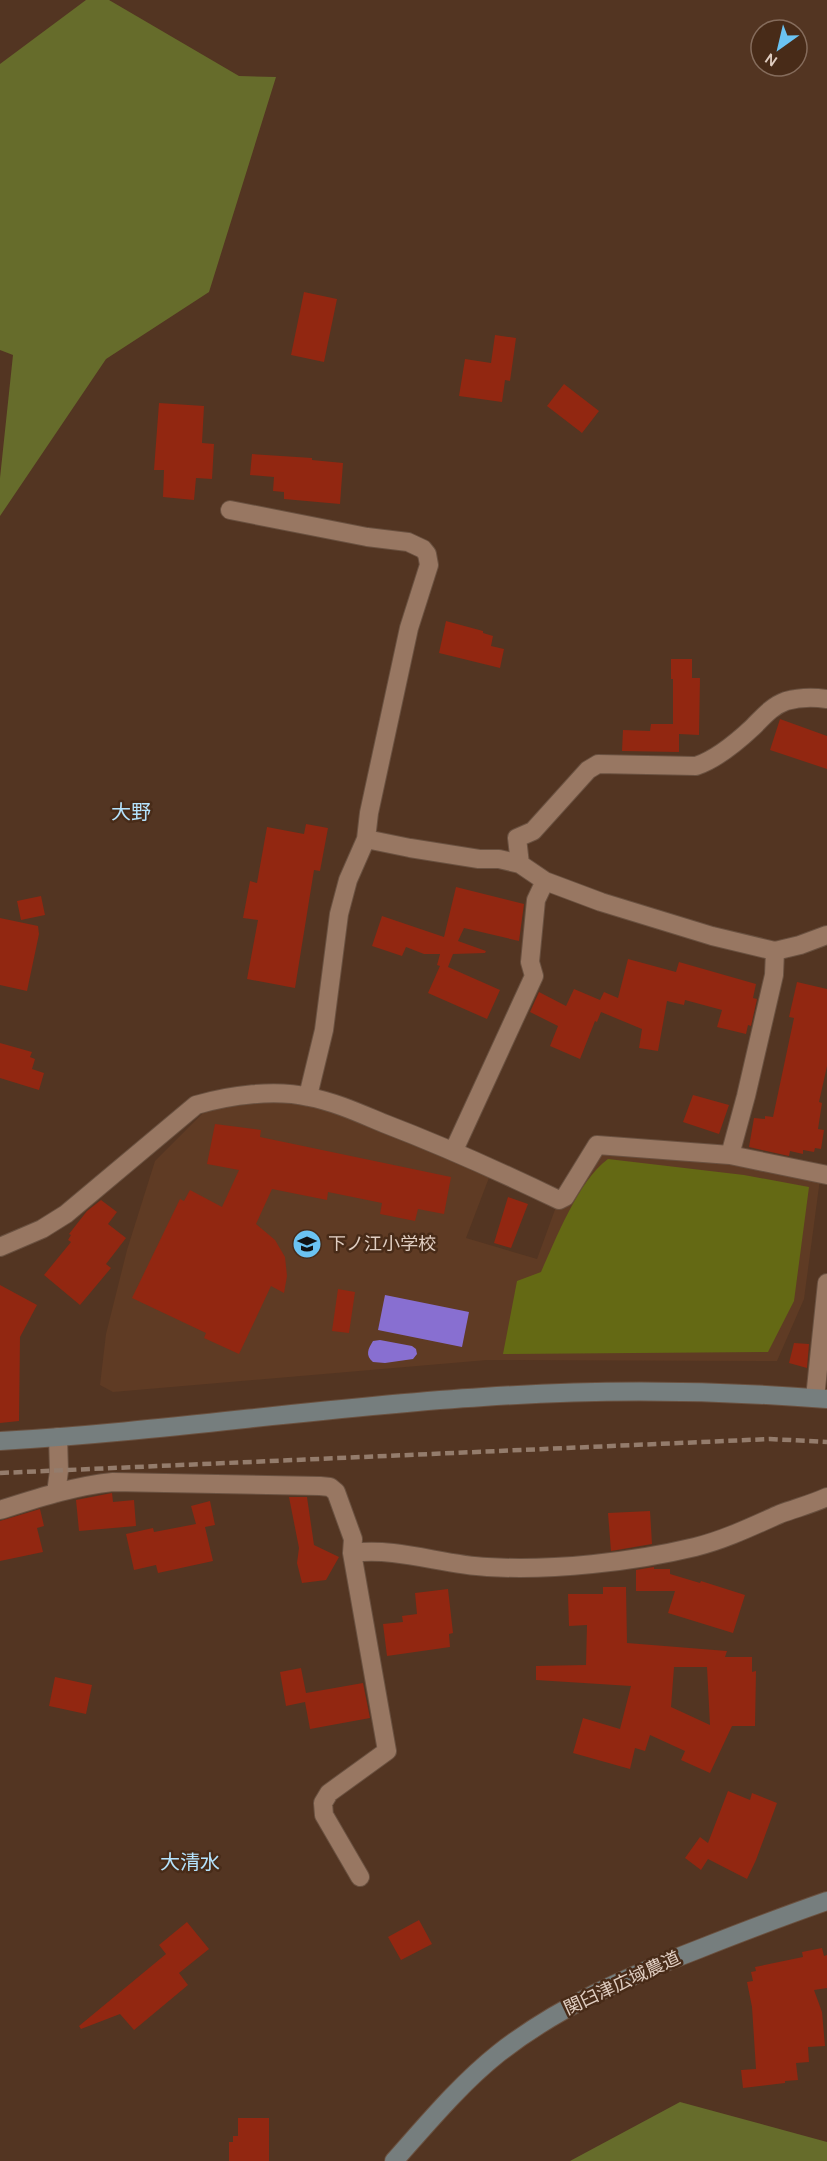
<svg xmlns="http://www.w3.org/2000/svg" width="827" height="2161" font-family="Karla,'Noto Sans JP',sans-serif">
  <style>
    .built { fill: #5f3b24 }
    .green { fill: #646914 }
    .forest { fill: #666c2b }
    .water { fill: #886fd1 }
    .building { fill: #922711; fill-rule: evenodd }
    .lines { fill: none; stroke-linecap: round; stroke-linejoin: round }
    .street-casing { stroke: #6a5140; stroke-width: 20 }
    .secondary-casing { stroke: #6a5140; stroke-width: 20 }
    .street { stroke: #987762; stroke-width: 18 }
    .secondary { stroke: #767e7e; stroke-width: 18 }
    .rail { stroke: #947c6c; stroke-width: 4.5; stroke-dasharray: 9 4.5; stroke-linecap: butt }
    .labels { text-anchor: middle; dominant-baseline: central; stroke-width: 5; stroke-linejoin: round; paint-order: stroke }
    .poi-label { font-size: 18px; fill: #e0cec2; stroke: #482b18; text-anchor: start }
    .street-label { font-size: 18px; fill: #e0cec2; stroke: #482b18 }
    .neighbourhood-label { font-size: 20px; fill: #b5e3fd; stroke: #482b18 }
  </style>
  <rect width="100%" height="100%" fill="#533522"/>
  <path class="built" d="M279 1101 328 1110 490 1175 466 1238 537 1259 557 1204 592 1160 607 1153 735 1162 820 1179 804 1299 777 1361 487 1360 113 1392 100 1385 106 1334 127 1250 155 1161 207 1109Z"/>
  <path class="green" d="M608 1159 744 1175 809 1187 794 1301 768 1352 503 1354 517 1281 541 1272C556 1239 578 1181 608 1159Z"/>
  <path class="forest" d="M86 0H109L239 76 276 77 209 292 106 359 0 516V478L13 355 0 350V64Z
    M680 2102 827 2142V2161H570Z"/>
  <path class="water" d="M385 1295 469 1312 462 1347 378 1330Z
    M380 1340 412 1346 416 1349 417 1354 413 1359 385 1363 373 1362C365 1355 368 1349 373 1341Z"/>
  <path class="building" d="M304 292 337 299 324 362 291 355Z
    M495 335 516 338 510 381 505 380 502 402 459 396 465 359 491 363Z
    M564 384 599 411 582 433 547 406Z
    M159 403 204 406 202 443 214 444 212 479 196 478 194 500 163 497 164 470H154Z
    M252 454 312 458V460L343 463 340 504 284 499V492L273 491 274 477 250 475Z
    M446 621 483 631V633L493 636 491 646 504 649 500 668 439 653Z
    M671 659H692V678H700L699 735 679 734V752L622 751 623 730 650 731 651 724H673V679H671Z
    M780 719 827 736V769L770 750Z
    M306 824 328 828 320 871 314 870 295 988 247 979 258 920 243 918 250 881 257 883 267 827 304 834Z
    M456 887 524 904 519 941 464 928 458 941 486 951 485 953 453 954 448 967 500 990 487 1019 428 993 440 966 437 965 440 954H424L406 947 402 956 372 946 382 916 444 937Z
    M41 896 45 915 21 920 17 901Z
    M0 918 38 926 39 934 27 991 0 985Z
    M628 959 676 972 679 962 756 984 753 998 757 999 751 1026 748 1025 746 1034 717 1027 722 1010 685 1000 684 1005 667 1001 658 1051 639 1048 642 1029 601 1012 597 1022 595 1021 580 1059 550 1046 558 1026 530 1012 539 992 566 1006 574 989 600 1000 604 992 618 998Z
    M797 982 827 989V1066L819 1102 822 1103 818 1129 824 1130 821 1149 815 1148 814 1152 803 1150V1154L790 1151 789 1156 749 1147 754 1118 765 1119V1116L773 1117 794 1018 789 1017Z
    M0 1043 32 1052 30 1057 35 1059 32 1069 44 1073 39 1090 0 1078Z
    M693 1095 729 1105 719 1134 683 1122Z
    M215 1124 261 1130 260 1137 451 1177 444 1214 418 1209 415 1221 380 1214 382 1203 328 1192 327 1200 272 1189 256 1224 275 1240 285 1257 287 1276 284 1293 271 1286 239 1354 204 1338 206 1333 132 1298 180 1199 184 1201 190 1190 222 1207 239 1170 207 1164Z
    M508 1197 528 1204 511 1248 494 1243Z
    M101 1200 117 1212 108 1224 126 1238 106 1264 111 1268 80 1305 44 1275 71 1242 68 1240 71 1235 69 1234 87 1211Z
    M0 1285 37 1305 20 1337 19 1421 0 1423Z
    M338 1289 355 1292 349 1333 332 1331Z
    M794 1343 809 1344 807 1368 789 1363Z
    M112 1493 113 1502 134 1500 136 1526 79 1531 76 1500Z
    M289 1497H307L314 1545 339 1557 326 1580 302 1583 297 1563 299 1548Z
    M210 1501 215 1525 205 1527 213 1561 158 1573 156 1565 134 1570 126 1534 153 1528 154 1532 196 1524 191 1506Z
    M40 1509 44 1526 37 1528 43 1552 0 1561V1521Z
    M650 1511 652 1544 611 1551 608 1513Z
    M654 1567V1569H670V1574L700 1583 701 1581 745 1595 733 1633 668 1613 675 1591H636V1570Z
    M603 1587H626L627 1643 727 1651 725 1657H752V1672L756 1671 755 1726H732L710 1773 681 1760 685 1751 650 1735 645 1751 635 1748 630 1769 573 1753 583 1718 620 1729 631 1686 536 1680V1666L586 1665 587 1625 569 1626 568 1594H603ZM674 1667H707L710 1725 671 1707Z
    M448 1589 453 1633 449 1634 450 1647 387 1656 383 1624 403 1622 402 1616 417 1614 415 1593Z
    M301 1668 306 1693 363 1683 370 1718 310 1729 305 1702 286 1706 280 1672Z
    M55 1677 92 1685 86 1714 49 1706Z
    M728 1791 750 1800 752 1793 777 1803 756 1860 747 1879 708 1859 701 1870 685 1858 700 1837 708 1843Z
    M419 1920 432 1944 401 1960 388 1937Z
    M187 1922 209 1949 179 1973 188 1985 134 2030 120 2014 81 2029 79 2026 166 1954 159 1945Z
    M822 1948 824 1956 827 1955V1988L814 1990 822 2012 825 2046 808 2047 809 2062 796 2063 798 2080 785 2081V2083L743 2088 741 2070 756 2069 752 2007 747 1982 753 1981 751 1972 756 1971 755 1967 803 1957 802 1952Z
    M238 2118H269V2161H229V2142H233V2136H238Z"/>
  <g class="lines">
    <g class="street-casing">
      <path id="street" d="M230 510 367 537 408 542 423 549 427 554 429 565 409 628 369 813 366 839 348 880 339 914 324 1030 308 1096
        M366 839 410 848 479 859H499L520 864 545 881 601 902 712 936 775 951 800 945 827 935
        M520 864 517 838 533 831 588 770 598 764 696 766C717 759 737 742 753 727 763 717 772 706 786 701 800 697 813 697 827 699
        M454 1150 534 976 530 962 536 900 545 881
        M730 1155 746 1096 774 975 775 951
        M0 1247 42 1229 66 1214 196 1105C230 1095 275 1089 309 1097 335 1102 359 1113 383 1123 443 1146 501 1172 559 1200L565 1197 597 1145 730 1155 827 1175
        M815 1398 827 1283
        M56 1493 59 1471 58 1437
        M0 1510C38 1498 74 1486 113 1482L320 1486 330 1487 336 1492 353 1539 352 1553 387 1751 329 1793 323 1803 324 1815 360 1877
        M352 1553C398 1547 442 1565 487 1567 552 1571 633 1562 695 1547 724 1540 753 1526 780 1514 796 1508 812 1504 827 1497"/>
    </g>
    <g class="secondary-casing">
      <path id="secondary" d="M0 1441C161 1432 322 1407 483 1397 598 1389 712 1390 827 1399
        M394 2161C427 2124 460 2084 499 2053 559 2006 629 1976 699 1949 742 1932 784 1916 827 1901"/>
    </g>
    <use href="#street" class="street"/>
    <use href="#secondary" class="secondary"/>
    <path class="rail" d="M0 1473 770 1439 827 1442"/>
  </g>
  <defs>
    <g id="school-disc" transform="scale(1.5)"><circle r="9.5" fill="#6bc3f2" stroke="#482b18"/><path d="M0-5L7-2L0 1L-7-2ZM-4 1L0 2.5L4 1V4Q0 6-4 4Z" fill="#111"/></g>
  </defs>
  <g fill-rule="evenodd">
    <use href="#school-disc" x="307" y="1244"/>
  </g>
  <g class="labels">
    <g class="poi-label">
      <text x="328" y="1244">下ノ江小学校</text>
    </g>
    <g class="street-label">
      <text transform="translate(622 1983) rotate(-25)">関臼津広域農道</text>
    </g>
    <g class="neighbourhood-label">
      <text x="131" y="812">大野</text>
      <text x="190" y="1862">大清水</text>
    </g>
  </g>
  <g transform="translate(779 48) rotate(214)"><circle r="28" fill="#482b18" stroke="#856c5c" stroke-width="1.5"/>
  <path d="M0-4.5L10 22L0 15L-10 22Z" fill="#6bc3f2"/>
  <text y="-9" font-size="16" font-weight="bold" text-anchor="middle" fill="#e0cec2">N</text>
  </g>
</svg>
